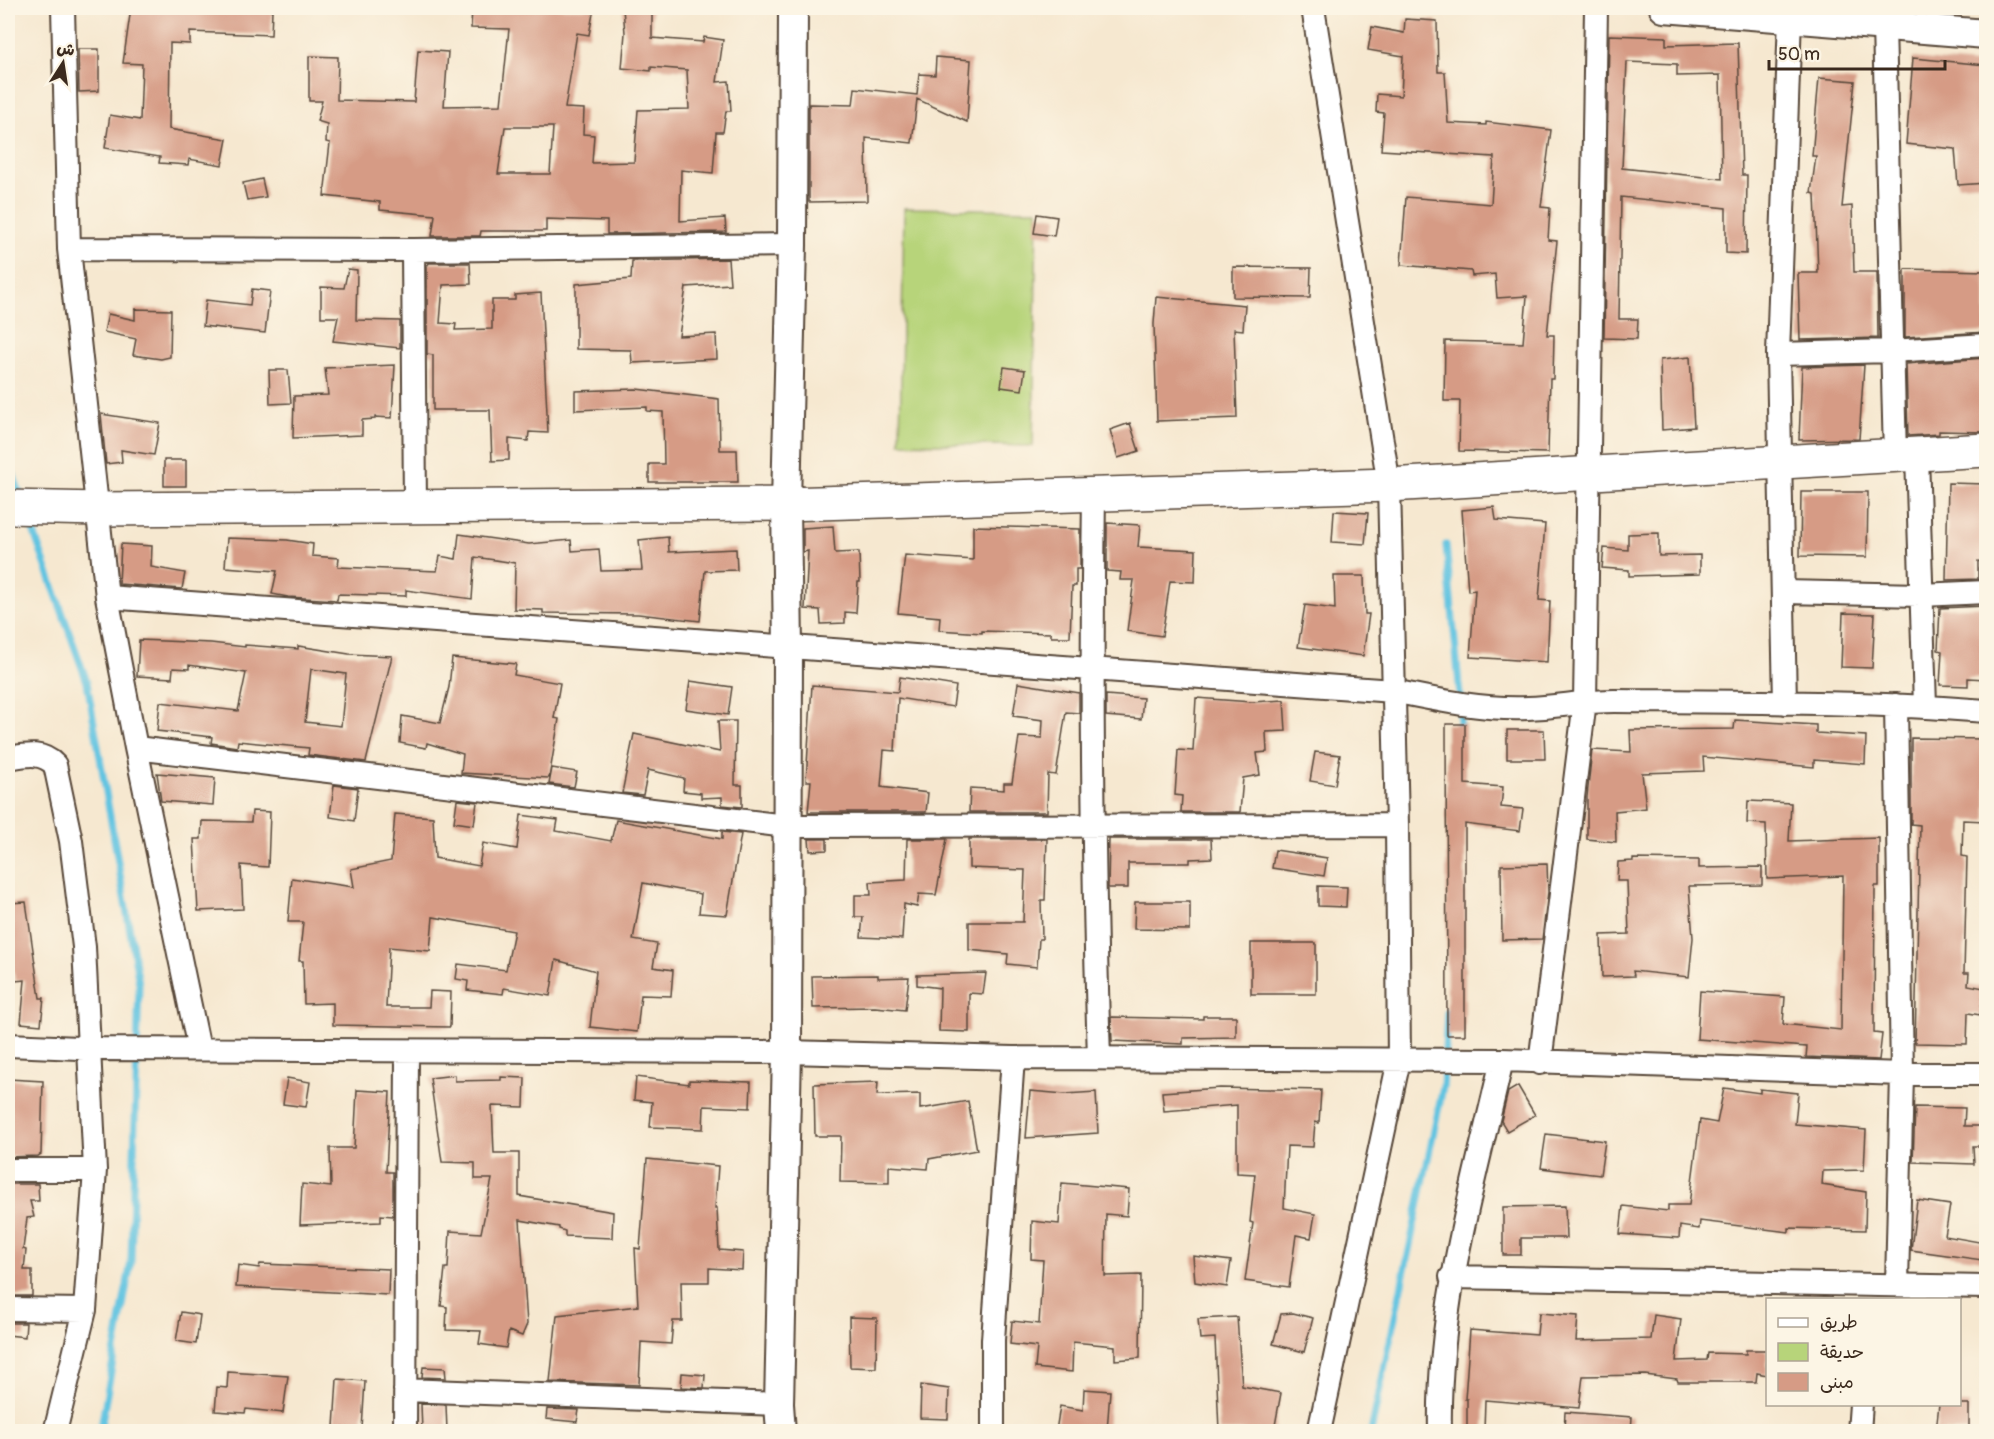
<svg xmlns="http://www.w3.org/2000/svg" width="1994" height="1439" font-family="Pangolin,'Playpen Sans Arabic',sans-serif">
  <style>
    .green { fill: #b7d47a; stroke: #797f4c; stroke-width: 1.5 }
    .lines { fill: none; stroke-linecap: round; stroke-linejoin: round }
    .stream { stroke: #62c4e1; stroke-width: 7 }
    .building { fill: #d69b85; fill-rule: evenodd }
    .minor-casing { stroke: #574639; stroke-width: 26 }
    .tertiary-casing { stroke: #574639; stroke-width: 32 }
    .primary-casing { stroke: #574639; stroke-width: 36 }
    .minor { stroke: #fff; stroke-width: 22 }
    .tertiary { stroke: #fff; stroke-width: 28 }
    .primary { stroke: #fff; stroke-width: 33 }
  </style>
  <rect width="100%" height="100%" fill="#fcf5e5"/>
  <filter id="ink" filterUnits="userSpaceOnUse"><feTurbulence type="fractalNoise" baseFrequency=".0167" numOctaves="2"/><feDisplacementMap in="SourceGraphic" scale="12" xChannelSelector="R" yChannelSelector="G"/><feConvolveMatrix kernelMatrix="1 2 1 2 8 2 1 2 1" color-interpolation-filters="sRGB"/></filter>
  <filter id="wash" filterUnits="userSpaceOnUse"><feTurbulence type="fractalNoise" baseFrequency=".008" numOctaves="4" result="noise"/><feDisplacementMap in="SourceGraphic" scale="24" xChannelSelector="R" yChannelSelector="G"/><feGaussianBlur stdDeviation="1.35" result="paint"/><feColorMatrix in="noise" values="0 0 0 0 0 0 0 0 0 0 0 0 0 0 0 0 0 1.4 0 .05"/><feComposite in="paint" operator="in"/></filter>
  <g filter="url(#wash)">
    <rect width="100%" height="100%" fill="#f6e8d0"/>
    <path class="green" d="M904 208 1037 210 1033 446 900 443Z"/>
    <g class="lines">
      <path class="stream" d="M8 459 22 500
        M28 516 87 682 139 984 131 1262 100 1432
        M1446 545 1460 695V732
        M1371 1432 1443 1087 1447 1013"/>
    </g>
    <g id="blocks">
      <path class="building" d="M131 8 272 10 271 35 190 32V44L170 43 169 129 227 139 222 165 189 159 188 165 159 163 160 157 105 148 110 115 140 120 142 64 123 63Z
        M472 8H594L589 35 577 33 565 108 584 109 583 134 594 135 592 163 634 162 638 110 689 109 687 70 651 67V71L622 68 625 33 623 8H652V38L703 42 704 37 723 40 717 82 729 81 731 111H726L723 132H716L713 173 681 170 680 221 725 218 726 232 607 234V221L546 219V231H481L480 236H432L435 215 380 210V202L324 196 330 143 326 142 327 124 317 121 322 101H309V56L338 57 337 100 414 102 418 50 448 52 444 106 501 105 509 29 471 28ZM505 127H553L550 174H498Z
        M1405 19 1437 21 1438 72H1445L1448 123 1486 125V122L1551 130 1541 207 1550 208 1548 240 1557 241 1547 335H1554L1553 379H1550L1548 453 1459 451 1460 401H1444L1445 341 1523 343 1527 296 1497 298 1495 274 1472 276 1471 271 1401 265 1406 197 1491 204 1494 157 1381 150 1384 113 1376 112 1377 94 1401 96 1403 56 1368 50 1372 27 1404 33Z
        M1609 35 1666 37V45L1738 43 1742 175H1747L1746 254 1726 253V208L1621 197 1619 319H1638L1637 339 1604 338ZM1627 62 1677 64V76L1720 75 1722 179 1622 168Z
        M78 49H99V91L79 92Z
        M936 57 971 60 967 122 917 99 912 143 866 138 867 201 809 202V104L853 105 855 88 917 95 919 74 935 75Z
        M1913 58 1986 65V183L1958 185 1955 149 1906 144Z
        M1819 78 1855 81 1842 207 1852 206 1854 272H1877L1878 338 1800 340 1798 273H1818L1815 194 1811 193 1816 156H1812Z
        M262 179 266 197 247 200 243 183Z
        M1037 214 1057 217 1054 236 1034 233Z
        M728 259 730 284 686 287 679 336 716 334 717 359 632 363 631 350 576 349V284L631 279 632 261Z
        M429 263H470L471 284 443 285 440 323 456 324 455 330 492 329V300H515V295L541 293 548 433 529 432 528 441 509 439V460L492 461 490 410H433V355L427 354V266Z
        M1233 267 1311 268 1310 298 1233 297Z
        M348 269 357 270 356 320 400 321V348L333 341 338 317H321V287L344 288Z
        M1905 269 1986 271V332L1905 337Z
        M252 289 270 291 265 333 203 326 206 300 250 305Z
        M1156 297 1245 305 1243 330 1234 329 1237 418 1157 421 1154 324Z
        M135 309 171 310 170 357 161 359 133 355 136 339 104 332 108 314 135 320Z
        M1690 357 1694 427 1662 430 1660 360Z
        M1986 358V432L1939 431V434L1908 436 1906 364Z
        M395 365 392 418 375 417V419L362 420V435L293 438 294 396 328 395 325 368Z
        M1864 365 1859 439 1799 440 1802 367Z
        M1004 367 1025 370 1022 390 1001 387Z
        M269 370H288L291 403 270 404Z
        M636 389 719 399 720 450H737L738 482H649V464H664L663 412 647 411V407L575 410V391Z
        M101 414 160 423 154 455 121 450 122 462 106 464Z
        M1130 423 1139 451 1118 458 1110 430Z
        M164 460H186V486H164Z
        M1948 483 1986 484V562L1978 561V579L1946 580Z
        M1801 492H1868L1867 557 1800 556Z
        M1494 507 1496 520 1545 524 1539 600 1550 601 1547 662 1470 657 1475 590 1468 591 1462 510Z
        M1334 511 1368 513 1365 544 1332 542Z
        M1107 523 1140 525 1138 547 1196 550 1195 582 1170 581 1162 636 1127 631 1134 580H1120L1121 572 1107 571Z
        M833 526 835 553 859 552 860 582H858L856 613 845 612V623L821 624 820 610 805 609 808 551 803 552V528Z
        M973 526 1080 529V569H1076V586H1072L1070 637H1051V633L982 631V633L939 630 940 617 898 613 905 555 973 560Z
        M1659 533V556L1700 555V574L1629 576V570L1602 568 1604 548 1628 550V534Z
        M459 534 529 544 571 540 572 551 599 549 601 571 642 570 639 540 668 537 669 552 736 549 737 570 705 571 700 621 638 614 543 613V610L514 609 515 563 475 557 472 599 406 590V596L338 594 337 600 288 597 272 594 277 571 225 567 227 538 287 540 313 544 312 556 339 558 338 567 437 571 440 556 456 559Z
        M121 544 152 546 151 567 185 573 182 589 119 584Z
        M1334 576H1364L1365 614H1369L1363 656 1298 647 1305 605 1335 609Z
        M1986 606V679L1968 678V686L1940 685 1942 651 1938 650 1940 608Z
        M1843 613 1875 614 1872 668 1841 667Z
        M139 640 211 643 245 647V645L298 649V646L349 654 392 656 366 762 308 755 309 748 238 741 237 747 211 743 212 737 157 731 160 702 238 711 246 673 189 665V669L173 668 172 678 137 676ZM311 669 346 674 341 726 305 722Z
        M452 658 516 664 514 675 560 683 554 718 559 719 549 778 461 773 463 754 427 743 426 748 400 743 402 716 440 723 449 687Z
        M900 677 956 686 953 707 898 698 895 751 884 750 881 787 928 793 926 812H808L811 781H806L812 685 898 692Z
        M690 681 732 687 728 715 686 709Z
        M1018 683 1079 693V713L1066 712 1056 775 1048 774 1047 812H969L970 788 1004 790V783H1012L1019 737 1042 738 1043 720 1013 716Z
        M1106 695 1143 698 1141 719 1106 716Z
        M1196 698 1252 702 1284 700 1286 731 1266 732 1267 752 1257 753 1260 775 1243 778 1240 812H1181L1182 796 1175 795 1178 750 1193 751Z
        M1735 720 1816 725V733L1866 736 1865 764 1814 760V767L1703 757 1704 771 1642 773 1646 808 1615 811 1616 842 1587 839V797L1592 750 1631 752 1630 730 1734 729Z
        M718 721H736L735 785H742V807L722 805V797L701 798V793L683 791 684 778 648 770 643 795 622 793 634 734 720 752Z
        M1446 724H1465V784L1503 787 1501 807 1523 809 1520 831 1465 824V1035H1447Z
        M1507 730H1544L1545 759H1507Z
        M1911 738 1986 739V821L1963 820 1962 856 1967 857 1964 973H1969L1968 985 1984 988 1980 1015 1968 1013 1967 1044 1915 1043 1920 825 1911 824Z
        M1315 752 1340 755 1335 785 1310 781Z
        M552 768 577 772 574 787 549 784Z
        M157 773 215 778 213 805 161 801Z
        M334 785 358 788 354 821 330 817Z
        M457 800 477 802 474 825 454 822Z
        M1748 801 1791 803 1789 841 1879 838V886H1875L1874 1033 1882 1034 1879 1060 1806 1057 1807 1047 1697 1039 1700 991 1785 997 1783 1024 1841 1030 1843 876 1767 879 1766 824 1747 823Z
        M252 811 270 812 268 867 241 865 243 909 198 911 194 839H201L202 821 251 822Z
        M395 814 433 817 435 858 479 866 483 843 517 849 521 815 558 820 556 831 611 841 616 820 722 839V832L741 834 727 915 699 913 701 894 643 883 633 940 657 944 653 967 673 970 671 996 641 995 637 1032 590 1027 596 971 556 960 550 996 504 988 503 994 467 990 468 981 456 979 458 964 506 970 514 931 433 917 430 951 389 947 386 1007H429L430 991 451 992 450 1027 333 1025V1003L304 1004 303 961H299L303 922H288L292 878 354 887 351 869 391 861Z
        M809 839H827V850L810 851Z
        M907 839H947L936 895 919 894 917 907 904 904 902 939 861 937 863 917H855V895H871L870 882 906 880Z
        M969 839H1047L1045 900H1041L1042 939H1039L1037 967 1007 964 1008 954 969 950V922H1023L1025 870 969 868Z
        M1109 839H1211L1212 858 1190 859V863H1128V888H1108Z
        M1275 850 1327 858 1324 876 1272 868Z
        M1633 859 1699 860V868L1762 867V885L1689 886 1693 938 1689 977 1633 971 1634 976 1602 977 1601 935 1629 934 1627 881H1617L1618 862 1633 861Z
        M1547 864 1548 892 1542 939 1502 940 1501 865Z
        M1318 886 1347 887 1346 907 1318 906Z
        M26 902 40 998H44L41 1025 21 1023 25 980 15 981 8 939V903Z
        M1135 902H1190V930L1134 929Z
        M1251 943H1316V994H1251Z
        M986 973 983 994 969 993V1032L939 1031 940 988 917 985V975Z
        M878 975V978L909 977 905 1010 875 1007 813 1008 812 976Z
        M1203 1016H1236V1037L1183 1038V1044L1112 1041 1111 1017 1203 1019Z
        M455 1075V1081L501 1080V1077L525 1078 524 1107 492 1106 494 1153H519V1196L613 1212 612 1238 565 1236V1231L559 1229V1227L520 1220 527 1324 522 1336 509 1331 506 1348 479 1344 481 1331 446 1330 447 1307 441 1306 445 1268H448L450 1231 481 1233 492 1179H475V1163L442 1162 430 1078Z
        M636 1077 689 1084V1080L751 1082 750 1108 704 1106 703 1129 650 1127 652 1102 634 1100Z
        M287 1078 310 1082 306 1107 283 1104Z
        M8 1079 43 1081 41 1154 38 1156 8 1157Z
        M878 1082 877 1095 920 1094V1109L968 1101 977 1150 929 1159 928 1169 889 1166V1183L840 1182 841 1136H815L814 1084Z
        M1518 1086 1535 1115 1507 1131 1501 1121 1508 1092Z
        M1220 1088 1321 1090 1319 1123 1315 1122 1313 1147 1287 1146 1284 1208 1315 1214 1311 1238 1296 1235 1289 1287 1245 1281 1253 1223 1250 1222 1255 1174 1237 1173V1105L1164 1111 1162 1092Z
        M1724 1088 1760 1093V1089L1798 1093 1795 1124 1866 1130 1864 1170 1823 1171 1822 1185 1866 1192 1865 1230 1789 1228V1232L1700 1221 1699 1229 1680 1226 1679 1238 1620 1234 1623 1206 1668 1211V1205H1689L1700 1120 1717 1123Z
        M357 1090 390 1092 386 1172H393V1216L381 1215V1222L300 1225 302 1184 331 1187 330 1148H354Z
        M1030 1091 1065 1094 1096 1092 1098 1133 1026 1138Z
        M1915 1107 1965 1108 1964 1126H1982V1146H1973L1974 1164 1913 1162Z
        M1546 1134 1605 1141 1600 1175 1541 1168Z
        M647 1159 718 1166 715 1208H717L719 1250 743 1252 742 1270 709 1268V1282H681L682 1321H673L671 1344 641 1342 639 1385 550 1382 557 1315 638 1306 635 1248 640 1249Z
        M1062 1183 1129 1189 1127 1216 1106 1214 1105 1276 1141 1275 1140 1358 1115 1360V1346L1073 1342 1072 1372 1035 1368 1037 1347 1010 1344 1012 1321 1039 1324 1043 1260 1031 1259 1032 1221 1059 1224Z
        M8 1184H38L39 1201H30L34 1217 27 1218 23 1249 26 1250 24 1270H32V1296H8Z
        M1917 1200 1950 1205 1945 1236 1985 1243 1982 1260 1911 1250Z
        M1565 1206 1566 1238H1521V1255H1503V1207Z
        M1193 1256 1231 1261 1227 1287 1195 1282Z
        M260 1264 389 1269 388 1295 236 1287 238 1265 259 1268Z
        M181 1312 200 1315 196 1344 176 1341Z
        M1293 1313 1313 1318 1304 1352 1273 1344 1281 1314Z
        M1539 1313 1578 1316 1576 1341 1651 1339 1654 1315 1681 1319 1676 1361 1707 1360 1708 1353 1746 1354V1350H1767V1375L1757 1373 1756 1382H1678L1677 1379 1645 1375 1583 1376 1579 1408 1485 1400 1484 1431H1467V1399H1465L1470 1330 1537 1335Z
        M849 1317 877 1318 876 1368 850 1367Z
        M1237 1317 1242 1386 1281 1393 1274 1431H1219L1215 1338 1200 1339 1198 1319Z
        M8 1323H26L25 1337 8 1335Z
        M423 1367 445 1368 446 1378 422 1377Z
        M228 1372 288 1376 283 1413 246 1409 245 1413 215 1411 217 1387 227 1388Z
        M682 1373 705 1375 704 1388 681 1387Z
        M337 1379 365 1381 362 1429 334 1427Z
        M921 1385 949 1389 948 1419 920 1418Z
        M1084 1389 1110 1391 1107 1431H1056L1060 1406 1083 1410Z
        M421 1404 446 1405 447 1431H422Z
        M1939 1404H1969V1431H1936Z
        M547 1409 579 1410 577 1422 546 1419Z
        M1565 1412 1632 1417 1631 1431H1564Z"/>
    </g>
  </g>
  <g filter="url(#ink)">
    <use href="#blocks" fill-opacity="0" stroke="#574639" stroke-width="1.5"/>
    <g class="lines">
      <g class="minor-casing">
        <path id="minor" d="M63 8 69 249 107 597 136 748 199 1049
          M1313 8 1389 485 1397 825 1399 1060 1319 1432
          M1884 26 1895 456
          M69 249 413 250 792 245
          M413 250 415 507
          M1778 354 1891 351 1986 345
          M1917 455 1925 706
          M1094 494C1091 682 1093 870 1099 1058
          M1784 592 1921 595 1986 592
          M107 597 1393 691C1437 700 1483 710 1528 708 1557 707 1585 701 1614 701 1738 702 1863 701 1986 711
          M1785 703 1778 354 1790 17
          M1896 705 1902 1074 1897 1284
          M136 748 786 826 1397 825
          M8 758C26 755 42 751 55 765L71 841 84 947 95 1170 85 1310 55 1432
          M8 1045 102 1049 787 1052 1013 1058 1502 1060 1902 1074H1986
          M1540 1063 1585 701 1596 8
          M8 1170H95
          M1451 1277 1986 1287
          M8 1309 85 1310
          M405 1390 779 1404
          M405 1432 407 1052
          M993 1432V1340L1013 1058
          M1440 1432C1437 1305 1474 1183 1502 1060
          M1859 1432 1861 1404"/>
      </g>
      <g class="tertiary-casing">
        <path id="tertiary" d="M1664 8 1986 34
          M781 1432 779 1404 787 1052 788 649 786 504 792 245 793 8"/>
      </g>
      <g class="primary-casing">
        <path id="primary" d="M8 507 100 509 786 504 1389 485 1986 450"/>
      </g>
      <use href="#minor" class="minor"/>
      <use href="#tertiary" class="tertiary"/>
      <use href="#primary" class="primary"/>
    </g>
  </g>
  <rect width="1994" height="1439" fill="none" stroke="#fcf5e5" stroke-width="30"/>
  <rect x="1766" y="1298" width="195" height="108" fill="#fcf5e5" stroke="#afa495" stroke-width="1.5"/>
  <rect x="1778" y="1318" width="30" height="9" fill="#ffffff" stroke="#afa495" stroke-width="1.5"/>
  <text x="1820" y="1328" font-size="18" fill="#3b2a1e">طريق</text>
  <rect x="1778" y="1343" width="30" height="18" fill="#b7d47a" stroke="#afa495" stroke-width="1.5"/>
  <text x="1820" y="1358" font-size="18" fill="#3b2a1e">حديقة</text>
  <rect x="1778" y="1373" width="30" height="18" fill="#d69b85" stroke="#afa495" stroke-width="1.5"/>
  <text x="1820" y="1388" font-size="18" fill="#3b2a1e">مبنى</text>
  <g transform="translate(63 63) rotate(12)" stroke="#fcf5e5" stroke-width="4.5" paint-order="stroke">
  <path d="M0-4.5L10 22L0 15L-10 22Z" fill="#3b2a1e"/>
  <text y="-9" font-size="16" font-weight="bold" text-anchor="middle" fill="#3b2a1e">ش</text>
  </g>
  <path d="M1769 60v9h176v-9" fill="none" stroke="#3b2a1e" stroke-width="3"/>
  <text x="1778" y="60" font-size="18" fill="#3b2a1e" stroke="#fcf5e5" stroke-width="4.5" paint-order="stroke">50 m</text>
</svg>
